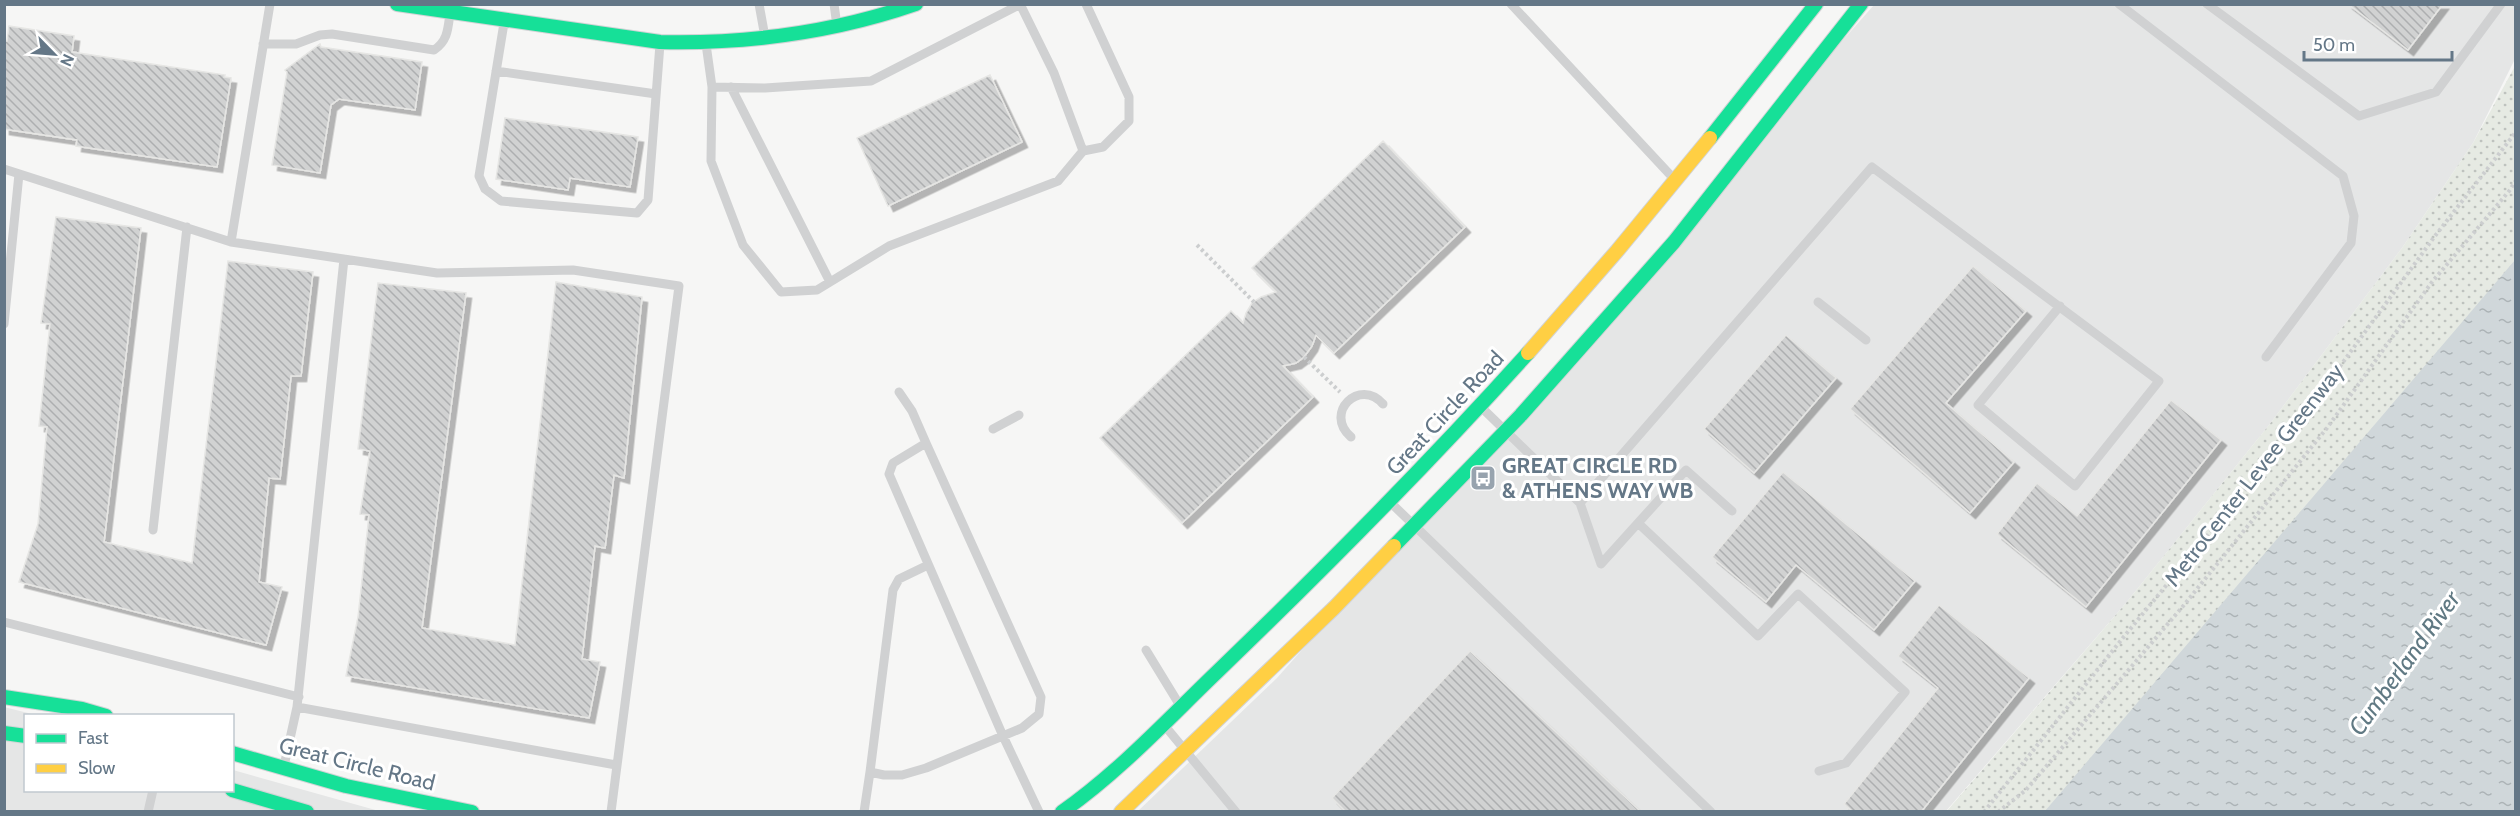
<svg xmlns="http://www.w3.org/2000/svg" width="2520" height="816" font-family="Cabin,sans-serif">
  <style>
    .built { fill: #e5e6e6 }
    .grass { fill: url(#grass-dots) }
    .water { fill: url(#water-ripples) }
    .building { fill: url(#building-back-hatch); stroke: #e6e6e4; stroke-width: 1.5; filter: url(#shadow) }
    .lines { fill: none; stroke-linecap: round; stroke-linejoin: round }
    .fast-casing { stroke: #d1d3d5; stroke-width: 16 }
    .slow-casing { stroke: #d1d3d5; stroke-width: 16 }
    .path { stroke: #cccecf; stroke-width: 4; stroke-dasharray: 3 3; stroke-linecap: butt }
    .lane { stroke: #d0d1d2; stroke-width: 9 }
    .fast { stroke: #16e098; stroke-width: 14 }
    .slow { stroke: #ffcf43; stroke-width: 14 }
    .labels { text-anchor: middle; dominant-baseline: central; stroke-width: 6; stroke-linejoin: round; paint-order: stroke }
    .street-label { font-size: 22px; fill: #647787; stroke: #fff }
    .poi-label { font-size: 22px; font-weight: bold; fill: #647787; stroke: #fff; text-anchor: start }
    .water-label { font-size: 24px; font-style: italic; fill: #607983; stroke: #fff }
  </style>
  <defs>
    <pattern id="grass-dots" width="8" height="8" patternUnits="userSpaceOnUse" patternTransform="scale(1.5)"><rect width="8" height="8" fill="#e6eae3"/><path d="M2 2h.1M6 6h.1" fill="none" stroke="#bec2be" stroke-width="1.8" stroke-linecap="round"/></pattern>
    <pattern id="water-ripples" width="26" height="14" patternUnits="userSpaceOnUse" patternTransform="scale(1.5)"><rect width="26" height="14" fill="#d0d7da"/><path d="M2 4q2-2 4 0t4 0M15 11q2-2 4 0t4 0" fill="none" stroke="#acb3b6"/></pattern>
    <pattern id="building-back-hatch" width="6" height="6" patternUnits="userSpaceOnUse" patternTransform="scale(1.5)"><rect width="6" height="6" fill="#d1d2d2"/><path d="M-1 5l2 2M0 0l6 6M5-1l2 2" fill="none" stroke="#adafb0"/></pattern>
    <filter id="shadow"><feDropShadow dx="5.5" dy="5.5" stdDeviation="0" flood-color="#0004"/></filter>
  </defs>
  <rect width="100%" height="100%" fill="#f6f6f5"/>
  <path class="built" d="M1874 5H2515V59L2473 143 2402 248 2269 425 2126 603 1946 811 1137 812 1277 678Z
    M4 707 36 715 26 716V790H232L233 770 379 811H5Z"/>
  <path class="grass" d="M2515 66V261L2055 811 1946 812 2126 603 2269 425 2402 248 2473 143Z"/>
  <path class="water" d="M2515 260V811H2045Z"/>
  <path class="building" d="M2348 4H2443L2408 50Z
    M9 26 74 36 72 52 225 75 224 77 231 78 217 167 76 146 77 140 4 129V41H7Z
    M320 44 321 47 422 62 415 110 339 99 331 105 320 173 272 165 287 72 285 70Z
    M990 75 1022 142 888 206 857 138Z
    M505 118 638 137 630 187 570 178 568 190 496 179Z
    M1383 141 1465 227 1334 353 1316 335 1312 346 1304 357 1296 363 1283 366 1313 397 1182 523 1100 438 1231 311 1243 323 1246 313 1252 303 1261 297 1276 292 1252 268Z
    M56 217 141 228 104 542 192 563 228 261 313 272 301 376H291L280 479 269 478 259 582 282 587 266 645 19 582 38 524 47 427 39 426 50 324 41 323Z
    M1973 266 2026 311 1946 403 2014 462 1970 513 1850 409Z
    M556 282 642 297 624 478 614 475 605 548 595 546 582 659 600 662 589 718 346 676 358 617 369 515 360 514 370 451 358 449 378 283 466 293 422 628 515 645Z
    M1786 335 1836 378 1754 473 1704 429Z
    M2171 400 2221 440 2086 607 1997 534 2037 483 2077 516Z
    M1783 472 1915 581 1874 630 1796 565 1766 602 1712 557Z
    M1939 605 2029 678 1921 812H1853L1844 804 1938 688 1898 656Z
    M1470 651 1641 812H1346L1332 798Z"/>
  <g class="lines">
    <g class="fast-casing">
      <path id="fast" d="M397 4 660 42C749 44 832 33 916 4
        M1710 138 1816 4
        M1394 546 1521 415 1674 242 1861 4
        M4 697 82 709 106 716
        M4 733 26 736
        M232 753 346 786 472 812
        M232 790 307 812
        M1062 812C1119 772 1167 720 1217 672 1324 569 1428 464 1528 353"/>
    </g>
    <g class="slow-casing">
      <path id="slow" d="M1528 353 1617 251 1710 138
        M1121 812 1334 608 1394 546"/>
    </g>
    <path class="path" d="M1197 245 1254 302
      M1304 357 1340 392
      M1984 812 2122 639 2287 439 2435 236 2516 132
      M1998 812 2026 790 2184 605 2327 428 2432 282 2510 190 2516 180"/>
    <path class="lane" d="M759 4 765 37
      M834 4 837 26
      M1511 4 1675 180
      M2119 4 2343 176 2354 216 2351 243 2266 357
      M2207 4 2359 116 2436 92 2501 4
      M504 23 479 176 485 189 501 201 637 213 648 200 660 44
      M263 44H296L320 35 332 34 434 50C448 41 448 28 450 13
      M706 44 712 87 711 161 743 245 781 292 817 290 889 246 1058 181 1083 151 1054 73 1020 4
      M496 71 656 94
      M712 87 765 88 871 81 1021 4
      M731 87 830 282
      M1083 151 1103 147 1129 121V97L1086 4
      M4 169 231 242 270 4
      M231 242 437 273 573 270 679 286 611 812
      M1818 302 1866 340
      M4 324 19 174
      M899 392 912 411 926 443
      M1482 408 1580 503 1872 167 2159 381 2075 486 1978 405 2060 306
      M993 429 1019 415
      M1351 437C1323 413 1360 377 1383 404
      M1580 503 1601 564 1638 523
      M1392 504 1711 812
      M1732 511 1686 470 1638 523 1758 636 1798 594 1905 692 1846 763 1819 771
      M153 530 187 227
      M928 565 899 579 893 590 870 772 884 775H902L926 768 1022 728 1039 714 1041 697 926 443 893 463 889 474 1003 736 1039 812
      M4 622 299 697
      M1146 650 1179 704
      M297 707 344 259
      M1165 726 1236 812
      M284 766 297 707 616 765
      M148 812 153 790
      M864 812 870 772"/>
    <use href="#fast" class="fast"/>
    <use href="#slow" class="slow"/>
  </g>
  <defs>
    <g id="bus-square" transform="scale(1.35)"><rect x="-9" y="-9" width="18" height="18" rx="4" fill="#97a3ae" stroke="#fff"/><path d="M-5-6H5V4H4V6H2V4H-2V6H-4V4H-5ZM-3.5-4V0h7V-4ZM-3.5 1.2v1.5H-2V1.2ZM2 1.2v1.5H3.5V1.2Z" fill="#fff"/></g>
  </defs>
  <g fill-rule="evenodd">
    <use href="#bus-square" x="1483" y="478"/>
  </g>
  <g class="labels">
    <g class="street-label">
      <text transform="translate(1445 413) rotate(-47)">Great Circle Road</text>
      <text transform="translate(2254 475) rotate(-52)">MetroCenter Levee Greenway</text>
      <text transform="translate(357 764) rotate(14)">Great Circle Road</text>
    </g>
    <g class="poi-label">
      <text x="1502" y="465">GREAT CIRCLE RD<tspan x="1502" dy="25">&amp; ATHENS WAY WB</tspan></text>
    </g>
    <g class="water-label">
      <text transform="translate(2404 663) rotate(-54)">Cumberland River</text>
    </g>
  </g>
  <rect width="2520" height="816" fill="none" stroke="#647787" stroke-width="12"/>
  <rect x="24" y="714" width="210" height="78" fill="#ffffff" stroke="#c1c9cf" stroke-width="1.5"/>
  <rect x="36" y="734" width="30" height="9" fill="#16e098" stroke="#c1c9cf" stroke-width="1.5"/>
  <text x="78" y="744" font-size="18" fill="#647787">Fast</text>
  <rect x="36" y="764" width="30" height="9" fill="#ffcf43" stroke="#c1c9cf" stroke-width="1.5"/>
  <text x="78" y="774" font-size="18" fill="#647787">Slow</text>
  <g transform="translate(54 54) rotate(115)" stroke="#ffffff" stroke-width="4.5" paint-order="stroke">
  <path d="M0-4.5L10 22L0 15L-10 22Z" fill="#647787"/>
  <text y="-9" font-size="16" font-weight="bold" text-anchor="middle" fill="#647787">N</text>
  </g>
  <path d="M2304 51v9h148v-9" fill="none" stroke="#647787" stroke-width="3"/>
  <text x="2313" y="51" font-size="18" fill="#647787" stroke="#ffffff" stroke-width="4.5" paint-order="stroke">50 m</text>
</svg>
